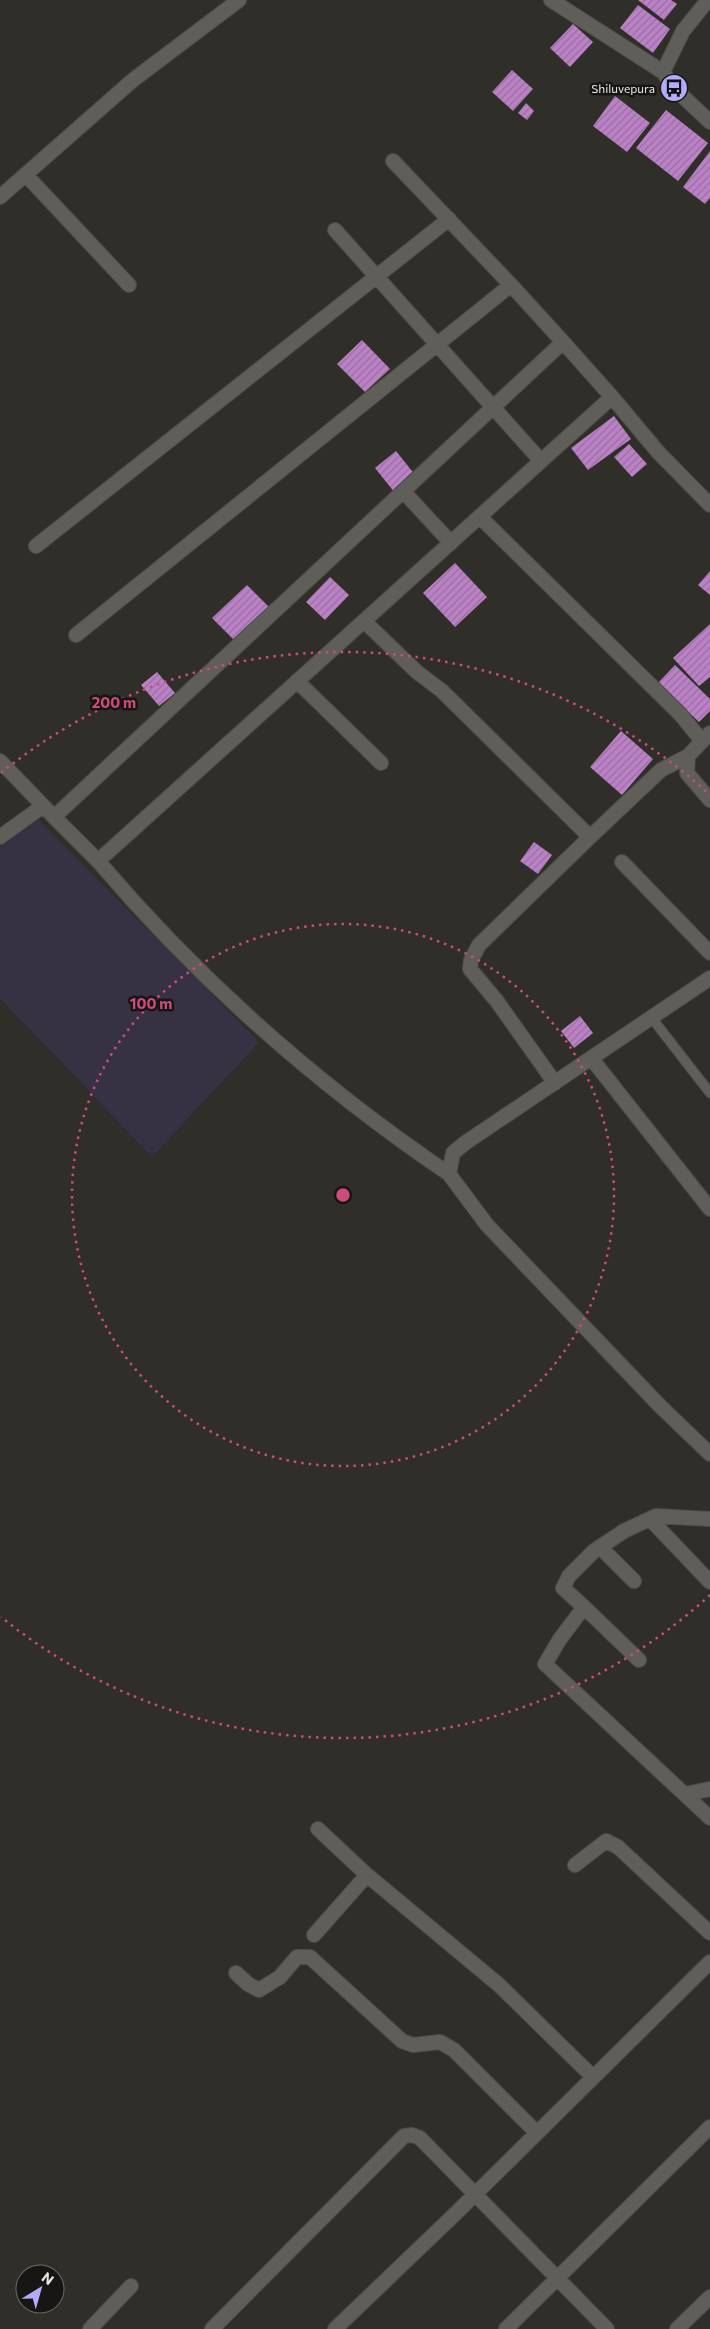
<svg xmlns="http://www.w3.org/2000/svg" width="710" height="2329" font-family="Commissioner,sans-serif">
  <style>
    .education { fill: #373243 }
    .building { fill: url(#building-hatch) }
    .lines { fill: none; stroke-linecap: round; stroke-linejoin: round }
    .service-casing { stroke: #4d4c49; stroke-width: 11 }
    .minor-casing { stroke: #4d4c49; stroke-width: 16 }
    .tertiary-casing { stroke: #4d4c49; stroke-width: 16 }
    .service { stroke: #5f5e58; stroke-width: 9 }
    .minor { stroke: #5f5e58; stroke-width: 14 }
    .tertiary { stroke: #5f5e58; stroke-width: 14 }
    .ring { fill: none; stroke: #cc4c7d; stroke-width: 2.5; stroke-dasharray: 2.5 5 }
    .labels { text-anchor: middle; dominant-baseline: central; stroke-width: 5; stroke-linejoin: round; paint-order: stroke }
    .poi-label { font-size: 12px; fill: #e8e7e4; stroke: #171614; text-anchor: end }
    .centre { fill: #cc4c7d; stroke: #171614; stroke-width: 2.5 }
    .ring-label { font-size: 15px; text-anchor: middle; font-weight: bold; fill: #cc4c7d; stroke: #171614; stroke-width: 5; stroke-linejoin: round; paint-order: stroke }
  </style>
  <defs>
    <pattern id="building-hatch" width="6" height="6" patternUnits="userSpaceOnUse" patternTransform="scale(1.25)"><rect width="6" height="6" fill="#bb81c6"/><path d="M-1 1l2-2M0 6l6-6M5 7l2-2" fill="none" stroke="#986f9f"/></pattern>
  </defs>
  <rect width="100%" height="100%" fill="#2f2e29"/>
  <path class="education" d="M39 820 259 1042 152 1157 0 998V847Z"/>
  <path class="building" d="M638 0H671L677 4 664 20Z
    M638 5 670 29 653 53 620 28Z
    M573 24 593 42 570 67 550 48Z
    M512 70 533 89 513 111 492 92Z
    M615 96 650 123 627 152 593 126Z
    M526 103 534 111 527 120 518 113Z
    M666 110 708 143 678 181 636 148Z
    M710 151V198L705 204 683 187Z
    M362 340 390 369 365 392 337 364Z
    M614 416 631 439 588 470 571 448Z
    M629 444 647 464 632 477 614 457Z
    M396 451 416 476 395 493 375 468Z
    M455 563 487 597 455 627 423 593Z
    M710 571V595L698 585Z
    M330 577 349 595 325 620 306 602Z
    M247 585 270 608 235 641 212 618Z
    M710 624V677L699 686 673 658Z
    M675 665 710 699V711L699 722 658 683Z
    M157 672 175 693 159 706 141 685Z
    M621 731 653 759 622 795 590 767Z
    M534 842 552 855 538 874 520 861Z
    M580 1016 593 1033 574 1048 561 1031Z"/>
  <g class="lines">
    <g class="service-casing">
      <path id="service" d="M651 1017 710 1093"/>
    </g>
    <g class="minor-casing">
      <path id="minor" d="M393 161 511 285
        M26 175 129 285
        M0 197 133 80 239 0
        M335 230 541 461
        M403 491 451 543
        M480 517 681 715 702 741
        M36 546 449 219
        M364 621 417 672 442 691 590 837
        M76 635 511 285 563 342
        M297 681 381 763
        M710 733 688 756 687 773 710 800
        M0 761 54 817
        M0 837 43 806
        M98 861 54 817 563 342 612 397
        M622 862 710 953
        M710 978 465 1143 453 1153 449 1174 487 1225 660 1406 710 1454
        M591 1058 710 1209
        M555 1083 496 1000 470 969 471 960 479 945 590 837 661 770 688 756
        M449 1174C319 1086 200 981 98 861L612 397 658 452 710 505
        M650 1519 710 1582
        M710 1519 656 1516 624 1531 594 1551 569 1576 563 1588 584 1607 560 1639 545 1664 710 1818
        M600 1547 634 1581
        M584 1607 639 1660
        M685 1794 710 1789
        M318 1829 367 1875
        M575 1865 606 1841 618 1847 710 1933
        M314 1935 367 1875 499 1985 593 2077
        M236 1973 248 1984 259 1990 280 1977 297 1957H310L402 2041 413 2045 440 2042 454 2050 537 2133
        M90 2329 131 2286
        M212 2329 404 2136 412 2135 420 2138 607 2329
        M335 2329 454 2215 710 1962
        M506 2329 710 2127
        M677 2329 710 2297"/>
    </g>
    <g class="tertiary-casing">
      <path id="tertiary" d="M551 0 663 72 674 88 710 122
        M663 72 683 31 708 0"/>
    </g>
    <use href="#service" class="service"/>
    <use href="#minor" class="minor"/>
    <use href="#tertiary" class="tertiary"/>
  </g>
  <g class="ring">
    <circle cx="343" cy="1195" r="271"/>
    <path d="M710 1595A543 543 0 0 1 1 1617M1 773A543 543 0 0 1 710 795"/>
  </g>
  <defs>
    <g id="bus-disc" transform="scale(1.4375)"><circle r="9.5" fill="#b3adf9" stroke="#171614"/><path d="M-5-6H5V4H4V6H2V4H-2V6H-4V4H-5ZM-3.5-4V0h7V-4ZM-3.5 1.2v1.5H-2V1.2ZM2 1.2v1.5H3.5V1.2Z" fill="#111"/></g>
  </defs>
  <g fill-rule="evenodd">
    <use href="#bus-disc" x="674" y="88"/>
  </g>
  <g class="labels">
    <g class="poi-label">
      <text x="655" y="88">Shiluvepura</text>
    </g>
  </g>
  <circle cx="343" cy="1195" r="8" class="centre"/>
  <g class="ring-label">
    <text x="114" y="708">200 m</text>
    <text x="151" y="1009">100 m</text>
  </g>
  <g transform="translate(40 2289) rotate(37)"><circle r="24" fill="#171614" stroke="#6b6a67"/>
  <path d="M0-4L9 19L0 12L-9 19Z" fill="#b3adf9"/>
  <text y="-8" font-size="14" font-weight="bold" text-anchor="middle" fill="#e8e7e4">N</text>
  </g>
</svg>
